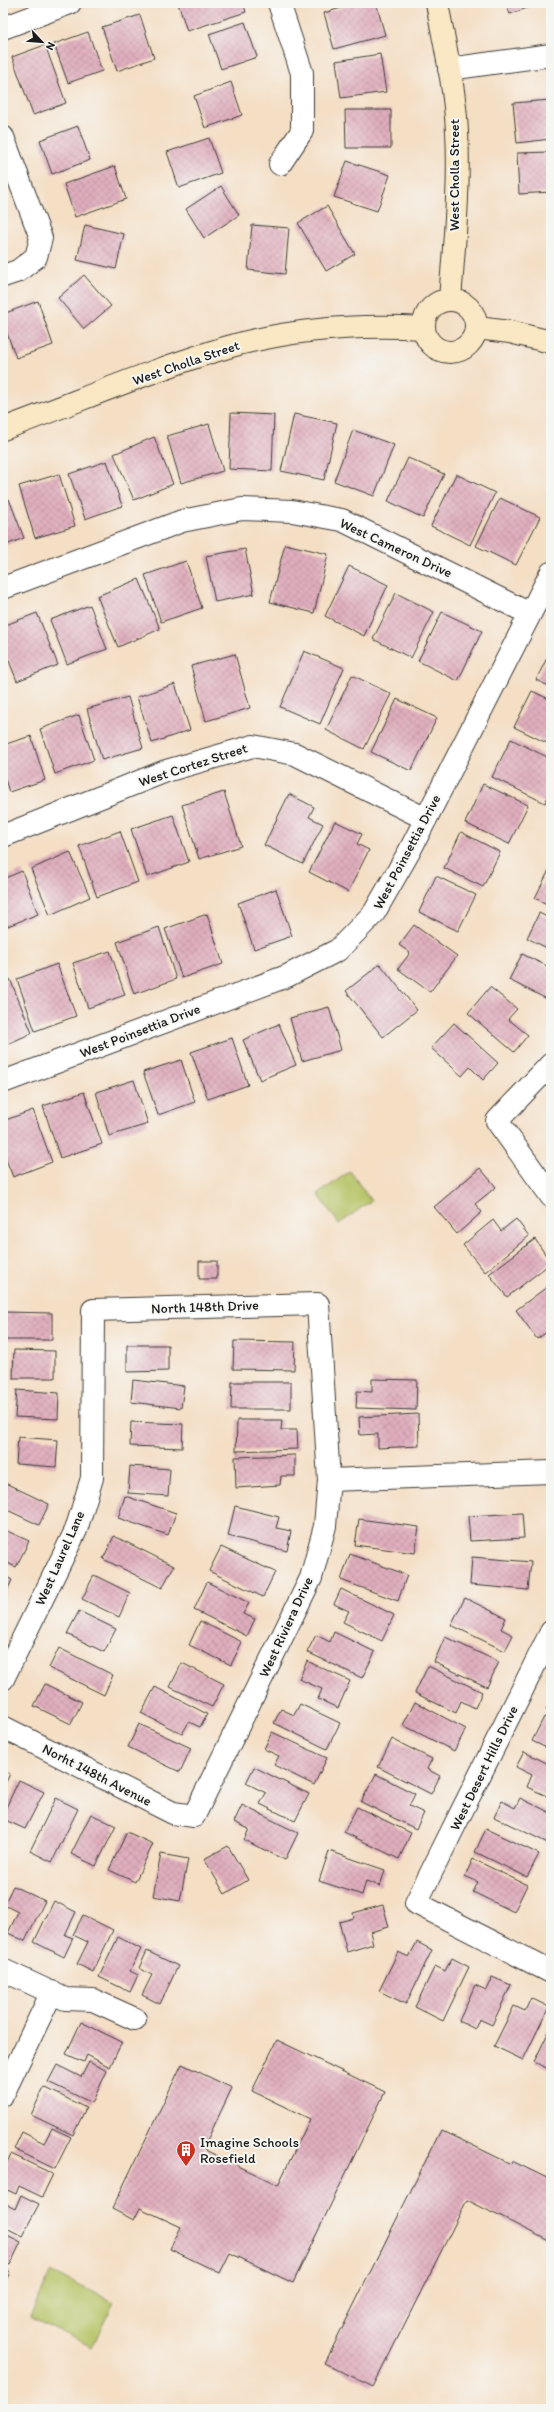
<svg xmlns="http://www.w3.org/2000/svg" width="554" height="2412" font-family="Itim,sans-serif">
  <style>
    .green { fill: #b6c365; stroke: #697040 }
    .building { fill: url(#building-cross-hatch) }
    .lines { fill: none; stroke-linecap: round; stroke-linejoin: round }
    .street-casing { stroke: #3c3935; stroke-width: 24 }
    .secondary-casing { stroke: #3c3935; stroke-width: 24 }
    .street { stroke: #fff; stroke-width: 22 }
    .secondary { stroke: #fae7c3; stroke-width: 22 }
    .labels { text-anchor: middle; dominant-baseline: central; stroke-width: 4; stroke-linejoin: round; paint-order: stroke }
    .street-label { font-size: 14px; fill: #1c1c1c; stroke: #f6f6f2 }
    .poi-label { font-size: 14px; fill: #1c1c1c; stroke: #f6f6f2; text-anchor: start }
  </style>
  <defs>
    <pattern id="building-cross-hatch" width="8" height="8" patternUnits="userSpaceOnUse"><rect width="8" height="8" fill="#e0aebe"/><path d="M0 0l8 8M0 8l8-8" fill="none" stroke="#c095a3"/></pattern>
  </defs>
  <rect width="100%" height="100%" fill="#f6f6f2"/>
  <filter id="ink" filterUnits="userSpaceOnUse"><feTurbulence type="fractalNoise" baseFrequency=".025" numOctaves="2"/><feDisplacementMap in="SourceGraphic" scale="8" xChannelSelector="R" yChannelSelector="G"/><feConvolveMatrix kernelMatrix="1 2 1 2 8 2 1 2 1" color-interpolation-filters="sRGB"/></filter>
  <filter id="wash" filterUnits="userSpaceOnUse"><feTurbulence type="fractalNoise" baseFrequency=".012" numOctaves="4" result="noise"/><feDisplacementMap in="SourceGraphic" scale="16" xChannelSelector="R" yChannelSelector="G"/><feGaussianBlur stdDeviation="0.9" result="paint"/><feColorMatrix in="noise" values="0 0 0 0 0 0 0 0 0 0 0 0 0 0 0 0 0 1.4 0 .05"/><feComposite in="paint" operator="in"/></filter>
  <g filter="url(#wash)">
    <rect width="100%" height="100%" fill="#f4dec4"/>
    <path class="green" d="M350 1171 371 1201 339 1224 318 1194Z
      M51 2272 114 2302 92 2347 30 2317Z"/>
    <g id="blocks">
      <path class="building" d="M178 3H243L246 12 187 31Z
        M358 3H376L385 35 334 49 324 13Z
        M506 3H541L510 14Z
        M140 15 154 58 117 71 102 27Z
        M245 22 257 57 221 69 209 34Z
        M88 32 102 71 68 83 54 44Z
        M45 45 66 103 33 115 12 57Z
        M380 54 386 92 341 98 336 61Z
        M231 82 242 115 205 128 194 96Z
        M551 100V139L517 143 513 103Z
        M345 110H391V148H346Z
        M78 126 90 160 52 174 40 140Z
        M209 138 221 173 179 188 167 152Z
        M551 152V192L519 194 517 153Z
        M347 161 390 175 377 211 334 197Z
        M115 166 126 199 75 217 64 184Z
        M221 186 239 215 204 238 186 209Z
        M327 206 355 254 326 271 298 223Z
        M85 225 124 234 116 269 77 260Z
        M252 225 289 228 285 274 248 270Z
        M84 275 111 306 84 329 58 298Z
        M38 301 53 345 16 358 3 322V314Z
        M231 413 274 415 272 471 229 469Z
        M294 414 337 423 324 480 281 471Z
        M209 424 223 471 181 483 167 436Z
        M353 430 394 445 374 496 334 481Z
        M154 437 173 484 134 500 114 454Z
        M408 458 444 474 423 518 388 501Z
        M107 461 122 506 85 519 69 474Z
        M59 474 75 526 35 538 19 486Z
        M456 474 495 493 470 545 431 526Z
        M500 498 540 517 516 565 476 546Z
        M9 499 24 538 3 546V502Z
        M285 544 328 554 314 613 270 602Z
        M245 549 254 594 215 602 206 556Z
        M186 561 202 608 161 622 145 575Z
        M349 566 388 585 364 636 325 616Z
        M139 579 160 629 118 647 97 596Z
        M396 593 434 612 411 658 373 639Z
        M90 605 107 649 67 664 50 620Z
        M442 612 482 631 458 681 418 661Z
        M37 613 58 665 17 681 3 646V626Z
        M551 650V687L536 680Z
        M304 651 344 668 320 724 280 707Z
        M235 654 250 708 206 721 191 666Z
        M352 675 391 694 364 749 326 730Z
        M175 684 190 730 152 743 137 697Z
        M532 691 551 700V745L514 727Z
        M128 697 143 748 102 760 87 709Z
        M397 699 437 718 411 771 371 752Z
        M79 715 94 760 55 774 40 729Z
        M31 736 45 780 9 792 3 773V745Z
        M511 739 551 759V790L545 803 492 777Z
        M483 784 528 805 509 844 465 823Z
        M224 792 241 846 199 859 182 805Z
        M289 794 314 807 309 817 323 824 303 864 264 845Z
        M173 815 189 862 147 877 131 829Z
        M335 821 362 834 357 844 369 850 348 892 309 872Z
        M120 831 138 882 97 897 79 846Z
        M461 832 500 852 483 887 444 868Z
        M70 852 90 897 50 915 31 869Z
        M551 866V906L535 898Z
        M22 871 38 914 3 928V879Z
        M436 876 476 895 458 931 419 912Z
        M276 889 292 936 254 949 238 903Z
        M539 913 551 919V950L527 938Z
        M207 914 223 964 182 978 165 929Z
        M414 925 457 956 430 992 398 969 410 953 399 945Z
        M159 927 176 979 134 994 117 942Z
        M110 951 125 995 88 1008 73 963Z
        M522 954 551 968V1001L509 980Z
        M57 964 76 1016 35 1031 17 979Z
        M380 964 417 1010 383 1037 346 991Z
        M10 979 32 1033 3 1046V982Z
        M490 987 517 1009 508 1019 528 1035 514 1052 468 1013Z
        M329 1007 341 1050 302 1061 290 1018Z
        M454 1023 498 1063 483 1080 470 1067 462 1076 431 1048Z
        M279 1024 296 1065 260 1080 243 1040Z
        M232 1038 248 1085 208 1099 191 1052Z
        M181 1060 195 1102 158 1115 143 1072Z
        M134 1080 148 1124 109 1136 96 1092Z
        M84 1092 102 1144 60 1158 43 1106Z
        M33 1110 52 1162 13 1177 3 1152V1121Z
        M480 1168 496 1187 475 1204 482 1212 457 1234 434 1207Z
        M516 1219 529 1236 485 1272 463 1245 493 1220 501 1231Z
        M535 1239 551 1263 507 1297 489 1274Z
        M199 1261H217V1279H199Z
        M551 1284V1329L537 1339 516 1310Z
        M3 1312 52 1313V1340H3Z
        M234 1341 295 1342 294 1370 233 1369Z
        M127 1345H168V1371L127 1372Z
        M14 1350 55 1351V1378H13Z
        M372 1379 417 1380 416 1410 356 1408 357 1391 372 1392Z
        M133 1380 184 1386 181 1408 131 1402Z
        M232 1382H291V1409H231Z
        M17 1390 59 1393 58 1419 15 1417Z
        M418 1414 419 1446 378 1448V1434L360 1435 359 1417Z
        M237 1420H282L281 1430H297L298 1449 236 1451Z
        M131 1422 183 1424 182 1448 130 1446Z
        M18 1437 58 1440 56 1467 16 1464Z
        M295 1455V1476H281L280 1485 236 1488 235 1457Z
        M130 1466 170 1469 168 1496 128 1493Z
        M3 1482 49 1504 39 1525 3 1508Z
        M125 1496 176 1513 168 1535 118 1518Z
        M235 1506 279 1517 276 1528 291 1531 287 1551 228 1536Z
        M522 1513 524 1538 470 1541 468 1516Z
        M359 1519 419 1527 415 1553 355 1545Z
        M3 1529 29 1541 16 1567 3 1561Z
        M114 1536 174 1566 162 1588 103 1559Z
        M221 1547 275 1572 263 1597 209 1571Z
        M350 1554 407 1575 398 1601 341 1580Z
        M472 1557 531 1562 528 1590 470 1585Z
        M3 1575 12 1580 3 1599Z
        M94 1575 130 1593 119 1617 82 1599Z
        M207 1582 249 1603 243 1614 255 1619 247 1636 194 1610Z
        M341 1589 394 1615 382 1641 343 1622 349 1611 334 1604Z
        M465 1598 506 1618 501 1629 513 1635 505 1651 451 1625Z
        M79 1611 116 1629 104 1652 67 1634Z
        M200 1621 242 1642 231 1665 189 1645Z
        M334 1632 375 1652 362 1678 307 1652 316 1635 330 1642Z
        M445 1637 499 1662 487 1687 434 1662Z
        M59 1648 113 1675 104 1695 49 1668Z
        M307 1661 350 1681 338 1708 318 1699 322 1689 299 1679Z
        M182 1663 224 1684 212 1707 170 1687Z
        M428 1666 482 1692 475 1708 461 1701 456 1713 415 1693Z
        M45 1684 82 1702 71 1724 34 1706Z
        M155 1687 207 1714 200 1727 189 1722 182 1734 141 1713Z
        M551 1700V1712L546 1710Z
        M415 1702 466 1729 454 1751 403 1725Z
        M300 1704 340 1723 327 1749 274 1723 281 1709 294 1715Z
        M544 1717 551 1720V1750L532 1741Z
        M139 1724 191 1748 180 1772 128 1747Z
        M272 1732 327 1758 314 1785 274 1765 279 1756 264 1749Z
        M392 1739 432 1759 427 1769 440 1776 431 1794 378 1767Z
        M524 1752 551 1765V1798L527 1787 532 1775 516 1767Z
        M254 1767 309 1794 295 1821 260 1804 266 1793 246 1783Z
        M3 1770 10 1774 3 1788Z
        M376 1774 415 1794 409 1806 424 1813 416 1829 361 1802Z
        M19 1780 44 1792 25 1829 3 1819V1814Z
        M56 1798 78 1809 52 1862 30 1851Z
        M520 1798 551 1813V1838L548 1843 494 1817 502 1801 515 1808Z
        M242 1805 298 1833 285 1860 244 1840 249 1829 234 1822Z
        M357 1807 411 1833 399 1859 344 1832Z
        M91 1814 116 1826 96 1866 71 1854Z
        M486 1829 539 1854 527 1877 475 1852Z
        M127 1832 153 1844 135 1882 109 1870Z
        M228 1846 248 1880 225 1894 204 1859Z
        M329 1851 385 1870 380 1886 366 1881 362 1895 319 1881Z
        M161 1854 188 1859 180 1901 153 1896Z
        M473 1859 527 1885 514 1912 473 1892 478 1882 465 1876Z
        M13 1886 45 1901 25 1941 8 1933 18 1912 4 1905Z
        M54 1901 76 1912 65 1935 73 1938 64 1957 34 1942Z
        M383 1905 389 1927 370 1932 373 1944 347 1952 339 1922 354 1918 353 1913Z
        M83 1915 113 1930 93 1972 77 1964 88 1942 73 1935Z
        M118 1937 141 1949 130 1971 138 1975 130 1992 99 1977Z
        M417 1942 432 1950 406 2004 379 1991 398 1952 409 1957Z
        M147 1951 178 1966 160 2004 142 1995 152 1975 139 1968Z
        M452 1958 469 1967 443 2021 415 2007 435 1966 445 1971Z
        M492 1977 511 1985 492 2025 479 2019 475 2029 459 2021 475 1985 486 1990Z
        M531 1998 549 2007 523 2060 494 2046 514 2006 525 2011Z
        M81 2022 122 2042 110 2067 87 2055 84 2062 66 2054Z
        M551 2027V2070L534 2062Z
        M277 2040 385 2092 293 2283 230 2253 220 2273 170 2249 181 2227 140 2208 134 2220 112 2209 182 2064 232 2088 203 2149 278 2185 310 2119 252 2091Z
        M89 2062 107 2071 92 2103 48 2082 57 2065 81 2077Z
        M44 2087 86 2108 73 2135 31 2115Z
        M52 2128 71 2137 55 2169 14 2149 22 2132 44 2143Z
        M441 2130 511 2164 512 2161 551 2180V2242L467 2200 373 2387 325 2363Z
        M11 2154 53 2174 42 2197 19 2186 16 2194 3 2188V2171Z
        M21 2195 39 2204 22 2236 3 2226V2203L15 2209Z
        M3 2233 21 2242 10 2265 3 2262Z
        M3 2269 10 2272 3 2287Z"/>
    </g>
  </g>
  <g filter="url(#ink)">
    <use href="#blocks" fill-opacity="0" stroke="#3c3935" stroke-width="1"/>
    <g class="lines">
      <g class="street-casing">
        <path id="street" d="M279 3 302 73V131L280 164
          M3 28 70 3
          M449 69 551 55
          M3 137 41 238 36 257 18 271 3 276
          M3 588 182 521 242 509 292 511 342 520 530 614
          M3 836 166 771 253 746 295 754 426 819
          M551 1064 497 1121 551 1196
          M3 1082 287 976 338 950 374 913 409 852 551 573
          M329 1480 551 1472
          M551 1632 416 1903 551 1972
          M3 1679 76 1530 92 1478 93 1310 318 1304 329 1480 325 1526 311 1578 194 1816 173 1813 3 1727
          M3 1970 65 1999 93 2000 135 2019
          M3 2094 52 1992"/>
      </g>
      <g class="secondary-casing">
        <path id="secondary" d="M437 3C445 46 455 89 457 132 460 187 454 245 450 300
          M424 326a26 26 0 1 1 52 0a26 26 0 1 1-52 0Z
          M477 328 510 332 551 342
          M3 429C77 402 153 369 228 347 291 329 359 324 424 328"/>
      </g>
      <use href="#street" class="street"/>
      <use href="#secondary" class="secondary"/>
    </g>
  </g>
  <defs>
    <g id="building-pin" transform="scale(1)"><path d="M0 17L-7.5 6A9.5 9.5 0 1 1 7.5 6Z" fill="#c8321e" stroke="#f6f6f2"/><path d="M-4-6H4V6H1V3H-1V6H-4ZM-2.5-4.3h1.7v1.8h-1.7ZM.8-4.3h1.7v1.8H.8ZM-2.5-1h1.7V.8h-1.7ZM.8-1h1.7V.8H.8Z" fill="#fff"/></g>
  </defs>
  <g fill-rule="evenodd">
    <use href="#building-pin" x="186" y="2150"/>
  </g>
  <g class="labels">
    <g class="street-label">
      <text transform="translate(454 175) rotate(-90)">West Cholla Street</text>
      <text transform="translate(186 363) rotate(-19)">West Cholla Street</text>
      <text transform="translate(396 548) rotate(25)">West Cameron Drive</text>
      <text transform="translate(193 765) rotate(-18)">West Cortez Street</text>
      <text transform="translate(407 852) rotate(-62)">West Poinsettia Drive</text>
      <text transform="translate(140 1031) rotate(-21)">West Poinsettia Drive</text>
      <text transform="translate(205 1307) rotate(-2)">North 148th Drive</text>
      <text transform="translate(60 1558) rotate(-66)">West Laurel Lane</text>
      <text transform="translate(286 1627) rotate(-65)">West Riviera Drive</text>
      <text transform="translate(484 1768) rotate(-64)">West Desert Hills Drive</text>
      <text transform="translate(97 1775) rotate(27)">Norht 148th Avenue</text>
    </g>
    <g class="poi-label">
      <text x="200" y="2142">Imagine Schools<tspan x="200" dy="16">Rosefield</tspan></text>
    </g>
  </g>
  <rect width="554" height="2412" fill="none" stroke="#f6f6f2" stroke-width="16"/>
  <g transform="translate(42 42) rotate(116)" stroke="#f6f6f2" stroke-width="3" paint-order="stroke">
  <path d="M0-3L7 15L0 10L-7 15Z" fill="#1c1c1c"/>
  <text y="-6" font-size="11" font-weight="bold" text-anchor="middle" fill="#1c1c1c">N</text>
  </g>
</svg>
